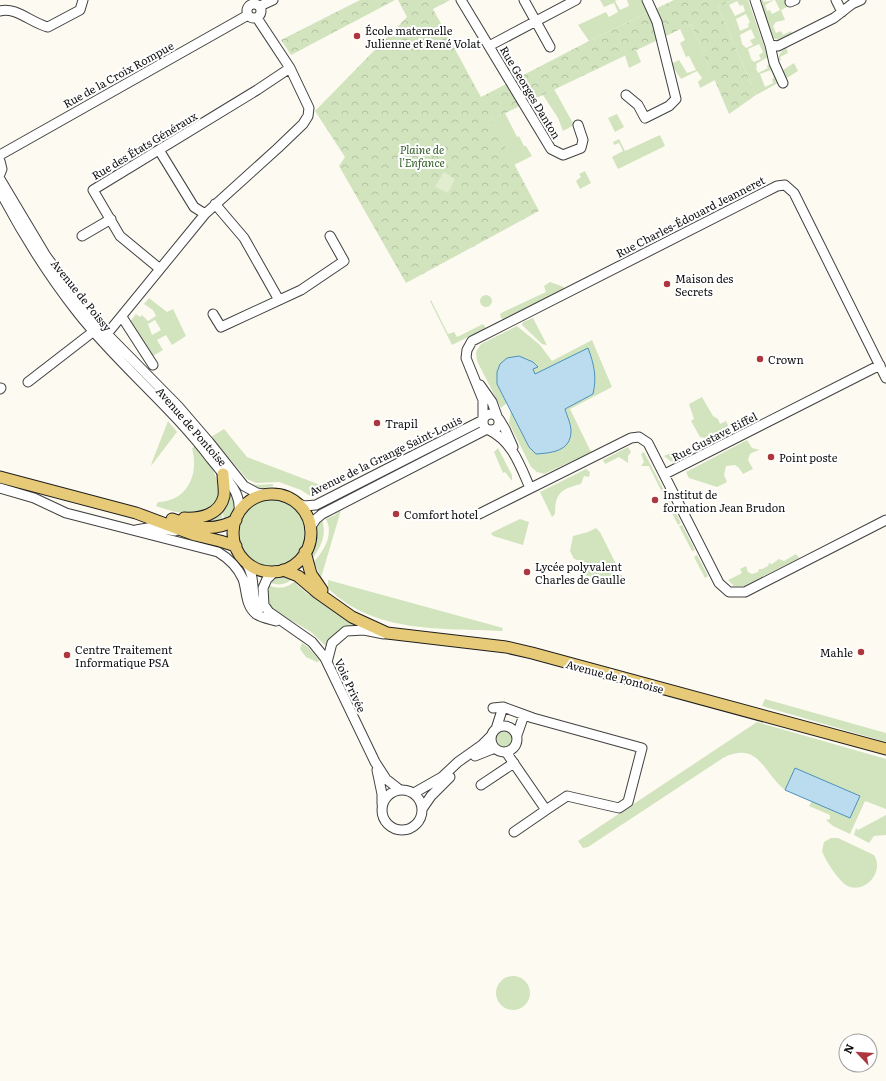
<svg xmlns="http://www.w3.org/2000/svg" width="886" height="1081" font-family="Literata,serif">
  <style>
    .grass { fill: #d2e4be; fill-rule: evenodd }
    .park { fill: url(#park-crowns) }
    .pitch { fill: #e2eccf }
    .water { fill: #bbdcee; stroke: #4c91bc }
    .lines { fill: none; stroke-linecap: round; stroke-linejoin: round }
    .minor-casing { stroke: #414141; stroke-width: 11 }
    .major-casing { stroke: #1f1f1f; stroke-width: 13 }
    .minor { stroke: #fff; stroke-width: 9 }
    .major { stroke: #e7ca77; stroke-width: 11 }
    .poi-dot { fill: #ac373e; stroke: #fff; stroke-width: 1.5 }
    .labels { text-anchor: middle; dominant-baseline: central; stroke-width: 4; stroke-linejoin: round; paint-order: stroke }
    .poi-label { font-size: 11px; fill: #0e0e0e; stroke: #fff; text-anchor: start }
    .street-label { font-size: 11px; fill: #0e0e0e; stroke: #fff }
    .park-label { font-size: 11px; font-style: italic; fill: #325d26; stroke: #fff }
  </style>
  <defs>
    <pattern id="park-crowns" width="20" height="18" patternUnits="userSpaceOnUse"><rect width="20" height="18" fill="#d2e4be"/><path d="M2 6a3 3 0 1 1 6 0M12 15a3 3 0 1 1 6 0" fill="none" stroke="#b3c2a2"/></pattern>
  </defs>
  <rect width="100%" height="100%" fill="#fdfaf1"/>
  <path class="grass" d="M600 0H617L615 1 620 10 629 6 627 0H641L647 13 589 41 578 25 606 12 609 17 618 12 614 3 604 7Z
    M733 0H748L768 57 756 64 757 67 756 68 758 73 768 68 767 66 770 64 778 83 756 95 718 7ZM737 1 740 6 743 5 745 11 735 16 729 5ZM746 14 750 22 748 24 749 27 740 31 736 19ZM751 29 755 38 750 40 753 45 746 48 742 44 740 35ZM759 44 763 52 759 55 761 59 754 62 751 59 748 49ZM771 70 774 78 772 79 773 83 765 87 760 74Z
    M757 0H763L764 2 774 0 765 5 767 11 770 10 772 14 780 10 775 0H791V5L781 10 785 20 776 22 773 26 776 33 781 31 783 35 791 31 792 34 779 40 772 38Z
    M691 24 715 80 700 88 698 82 702 78 697 71 681 79 671 64 679 60 687 73 696 70 689 56 686 57 680 43 685 40 680 29Z
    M786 47 788 53 780 57 781 60 779 61 783 70 794 63 798 71 784 80C779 66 773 58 786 47Z
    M636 50 641 62 629 68 625 55Z
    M554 89 574 125 563 131 558 118 543 95Z
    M505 113 517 137 519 136 524 146H526L532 156 514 165 490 120Z
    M617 114 624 127 615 132 608 118Z
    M660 135 665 146 618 169 612 157 623 151 619 143 614 145 613 142 619 139 625 151Z
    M585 171 591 183 580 189 576 181 581 177 579 174Z
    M550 282 564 287 563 289 503 319 501 318 500 314 503 312 546 292 544 286Z
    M480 301a6 6 0 1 1 12 0a6 6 0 1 1-12 0Z
    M149 298 167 312 173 309 186 336 172 345 166 335 157 340 163 350 151 357 130 322 136 314 140 317 142 315 148 321 156 316 153 310 144 304ZM155 320 161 330 152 335 148 324Z
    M431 300 448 334 454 332 457 337 483 324 486 328 452 345 430 301Z
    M533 318 547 345H546L542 344 522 325 523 322Z
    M517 326 540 345 552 361 592 340 612 387 570 409 591 452 544 474 537 472 531 467 509 423 511 410 529 447 570 424 564 409 593 394 595 384 535 374 533 369 497 384 507 403 501 408 477 361 476 352 481 344Z
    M702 397 713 416 718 419 720 424 726 421 732 434 718 441 700 437 691 421 694 419 689 404Z
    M168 421 177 432 151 466 152 462Z
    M224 429 247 457 331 489 310 496 301 490 279 482 256 483 247 479 211 437Z
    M747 440 752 448 760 450 764 448C759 451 754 451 750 454L748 460 753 469 743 474 739 468 735 465 726 466 724 475 727 482 717 487 689 478 686 472Z
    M196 446C215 464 235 507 195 513 182 515 168 510 156 506L158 502C188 501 199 474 192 448Z
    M628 447 631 452 628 456V463L619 457 605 464 603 460Z
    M498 448 512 475V481L505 472 503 473 494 452Z
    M674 451 679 461 672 462 664 456Z
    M644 452 681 523 678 525 649 466H641L644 462 641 454Z
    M416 457 418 462 322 510 320 505Z
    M586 469 590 472 589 477 584 476 581 484C561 489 555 493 555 514L552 517 540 492Z
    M249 483 256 485 273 484V486L259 489 247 484Z
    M229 490 236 499 235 511 226 522 221 510Z
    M238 533a34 34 0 1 1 68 0a34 34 0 1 1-68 0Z
    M341 510 321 578 314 562C324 550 334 535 326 519L335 515Z
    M219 512 222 515 223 523H199Z
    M321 517C328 535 321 546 311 561 310 548 315 528 321 517Z
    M520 519 529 522 523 545 493 536 491 533Z
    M682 525 695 550 692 551 679 526Z
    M596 528 600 532 619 570 618 572 574 559 570 551 573 536 588 532Z
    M796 554 799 558 744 586H734L728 580 742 573 740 569 746 566 748 572 752 574 758 572 759 569H762L768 566 769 563 772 564 779 559 784 561Z
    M697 555 708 576 705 578 694 557Z
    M576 563 622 575 626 584 623 585 581 574Z
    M280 575 293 579C285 585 278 586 268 582Z
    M296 580 298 581 296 584 309 595 316 594 354 623 353 626C340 627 331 634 327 647L311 632 272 609 267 601V585C279 589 287 589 296 580Z
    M328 580 503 628 502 631C443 628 374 634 328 588Z
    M302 643 308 647 320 661 317 662 306 657 300 649Z
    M765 699 886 733V742L762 706Z
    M757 722 886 759V809L865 801 850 834 833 826 826 820 830 819V815L809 806 812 801 850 818 795 768 785 790C763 773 759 740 723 758L588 847 583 848 578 841Z
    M496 739a9 9 0 1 1 18 0a9 9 0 1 1-18 0Z
    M886 815V835L874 836 869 843 854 835 856 828 858 830Z
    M831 838H838L874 855C884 870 868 892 850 887 841 885 825 860 822 851L824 842Z
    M496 993a17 17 0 1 1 34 0a17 17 0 1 1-34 0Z"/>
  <path class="park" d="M360 0H395L291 55 281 40Z
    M398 0H450L433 9 481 97 589 41 674 0H733L718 7 756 95 729 114 691 24 491 120 539 211 406 283 339 166 345 157 315 111 407 17Z"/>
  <path class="pitch" d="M444 172 455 179 448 193 435 187Z"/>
  <path class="water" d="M588 348C594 364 597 377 593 394L565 409C567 416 571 424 571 431 571 451 552 453 536 454L529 447 497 384V372L500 364 507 358 519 356 533 362 538 367 533 369 535 374Z
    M795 768 860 796 850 818 785 790Z"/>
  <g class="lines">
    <g class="minor-casing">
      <path id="minor" d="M461 0 551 149 563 155 581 148 583 140 578 125
        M524 0 550 47
        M755 0 770 45 778 46 834 18 852 4 861 0
        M836 0 842 12
        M790 2 795 0
        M247 11a7 7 0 1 1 14 0a7 7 0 1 1-14 0Z
        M260 6 273 0
        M0 11C15 6 33 24 48 27L80 10 83 0
        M770 45 774 63 783 83
        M489 46 576 0
        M626 95 638 105 645 118 669 106 676 99 657 22 647 0
        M159 150 194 207 205 214
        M0 155 248 15
        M0 161 2 169 0 174
        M0 179 46 256 86 310 108 335 178 406 209 442 244 486 257 493 267 495
        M0 191C23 235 48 275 78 313 119 365 171 406 211 459 220 470 230 481 236 493 239 500 240 506 239 514
        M215 204 244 238 279 300
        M82 236 111 219
        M160 269 120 236 93 190 257 90 290 68
        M213 314 221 327 301 290 344 261 330 236
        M122 317 153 365
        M102 340 205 214 278 148 303 124 308 116 309 108 290 68 257 18
        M28 382 94 331
        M480 385 492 402 497 416
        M0 389 1 388
        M483 422a8 8 0 1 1 16 0a8 8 0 1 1-16 0Z
        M483 419V400L466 358 467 350 472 341 777 186 785 185 794 193 886 378
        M499 419 505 429 513 447
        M489 430C512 441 520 465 530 488
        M665 474 880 365
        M0 488 34 498 66 513 218 552C228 558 238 568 243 579 247 590 245 605 256 614 262 618 269 619 276 621
        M297 503 304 506 316 505 483 420
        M479 514 631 438 639 437 648 443 719 583 729 592H745L886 520
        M310 528 316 519 322 514 487 429
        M136 530 153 527 175 531
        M245 561C258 579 249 597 259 609
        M275 571 267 579 263 588 264 605 269 612 312 642 325 658 375 762 386 779 400 790
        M327 662 332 643 346 631 364 630 384 634
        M493 708 503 707 533 718 642 748 628 802 619 808 567 796 546 810
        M491 739a13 13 0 1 1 26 0a13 13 0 1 1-26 0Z
        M496 729 503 707
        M517 735 524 715
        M506 752 546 810 514 832
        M475 756 495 748
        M377 770 382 794V804
        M481 785 514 763
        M382 810a20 20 0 1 1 40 0a20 20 0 1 1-40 0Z
        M414 793 442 777 458 762 482 745 491 736
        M422 809 431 796 450 777"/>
    </g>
    <g class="major-casing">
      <path id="major" d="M0 477 136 513 195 535 220 541 236 546
        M233 533a39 39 0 1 1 78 0a39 39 0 1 1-78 0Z
        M184 518C200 519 220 515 224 496 225 488 223 481 223 474
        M172 519C196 527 212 533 236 520
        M305 552 311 574 322 590
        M283 570 298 576 318 593 352 617 387 633 506 647 532 653 886 749"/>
    </g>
    <use href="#minor" class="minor"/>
    <use href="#major" class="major"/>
  </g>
  <g class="poi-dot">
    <circle cx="357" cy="36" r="4"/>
    <circle cx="667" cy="284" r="4"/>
    <circle cx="760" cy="359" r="4"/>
    <circle cx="377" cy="423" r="4"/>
    <circle cx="771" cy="457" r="4"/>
    <circle cx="655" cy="500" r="4"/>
    <circle cx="396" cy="514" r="4"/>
    <circle cx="527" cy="572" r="4"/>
    <circle cx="861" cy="652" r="4"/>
    <circle cx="67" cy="655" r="4"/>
  </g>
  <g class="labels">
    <g class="poi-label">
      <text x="365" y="30">École maternelle<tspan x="365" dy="13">Julienne et René Volat</tspan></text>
      <text x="675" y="278">Maison des<tspan x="675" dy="13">Secrets</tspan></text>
      <text x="768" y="359">Crown</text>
      <text x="385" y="423">Trapil</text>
      <text x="779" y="457">Point poste</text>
      <text x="663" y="494">Institut de<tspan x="663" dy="13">formation Jean Brudon</tspan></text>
      <text x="404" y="514">Comfort hotel</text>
      <text x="535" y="566">Lycée polyvalent<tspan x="535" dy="13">Charles de Gaulle</tspan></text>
      <text x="75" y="649">Centre Traitement<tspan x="75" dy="13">Informatique PSA</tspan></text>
      <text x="853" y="652" text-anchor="end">Mahle</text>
    </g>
    <g class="street-label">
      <text transform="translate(118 74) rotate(-29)">Rue de la Croix Rompue</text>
      <text transform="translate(531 92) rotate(59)">Rue Georges Danton</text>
      <text transform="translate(144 145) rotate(-31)">Rue des États Généraux</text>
      <text transform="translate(690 216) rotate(-27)">Rue Charles-Édouard Jeanneret</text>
      <text transform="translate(82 295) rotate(51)">Avenue de Poissy</text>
      <text transform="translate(192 426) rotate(49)">Avenue de Pontoise</text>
      <text transform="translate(714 436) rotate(-27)">Rue Gustave Eiffel</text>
      <text transform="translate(385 455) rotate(-26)">Avenue de la Grange Saint-Louis</text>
      <text transform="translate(615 676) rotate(15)">Avenue de Pontoise</text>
      <text transform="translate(351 685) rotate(65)">Voie Privée</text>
    </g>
    <g class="park-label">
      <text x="422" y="149">Plaine de<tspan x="422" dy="13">l'Enfance</tspan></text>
    </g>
  </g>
  <g transform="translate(858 1053) rotate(295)"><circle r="19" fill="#ffffff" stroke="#9f9f9f"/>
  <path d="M0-3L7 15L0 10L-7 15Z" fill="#ac373e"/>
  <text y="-6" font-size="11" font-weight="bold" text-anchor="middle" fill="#0e0e0e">N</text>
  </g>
</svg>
